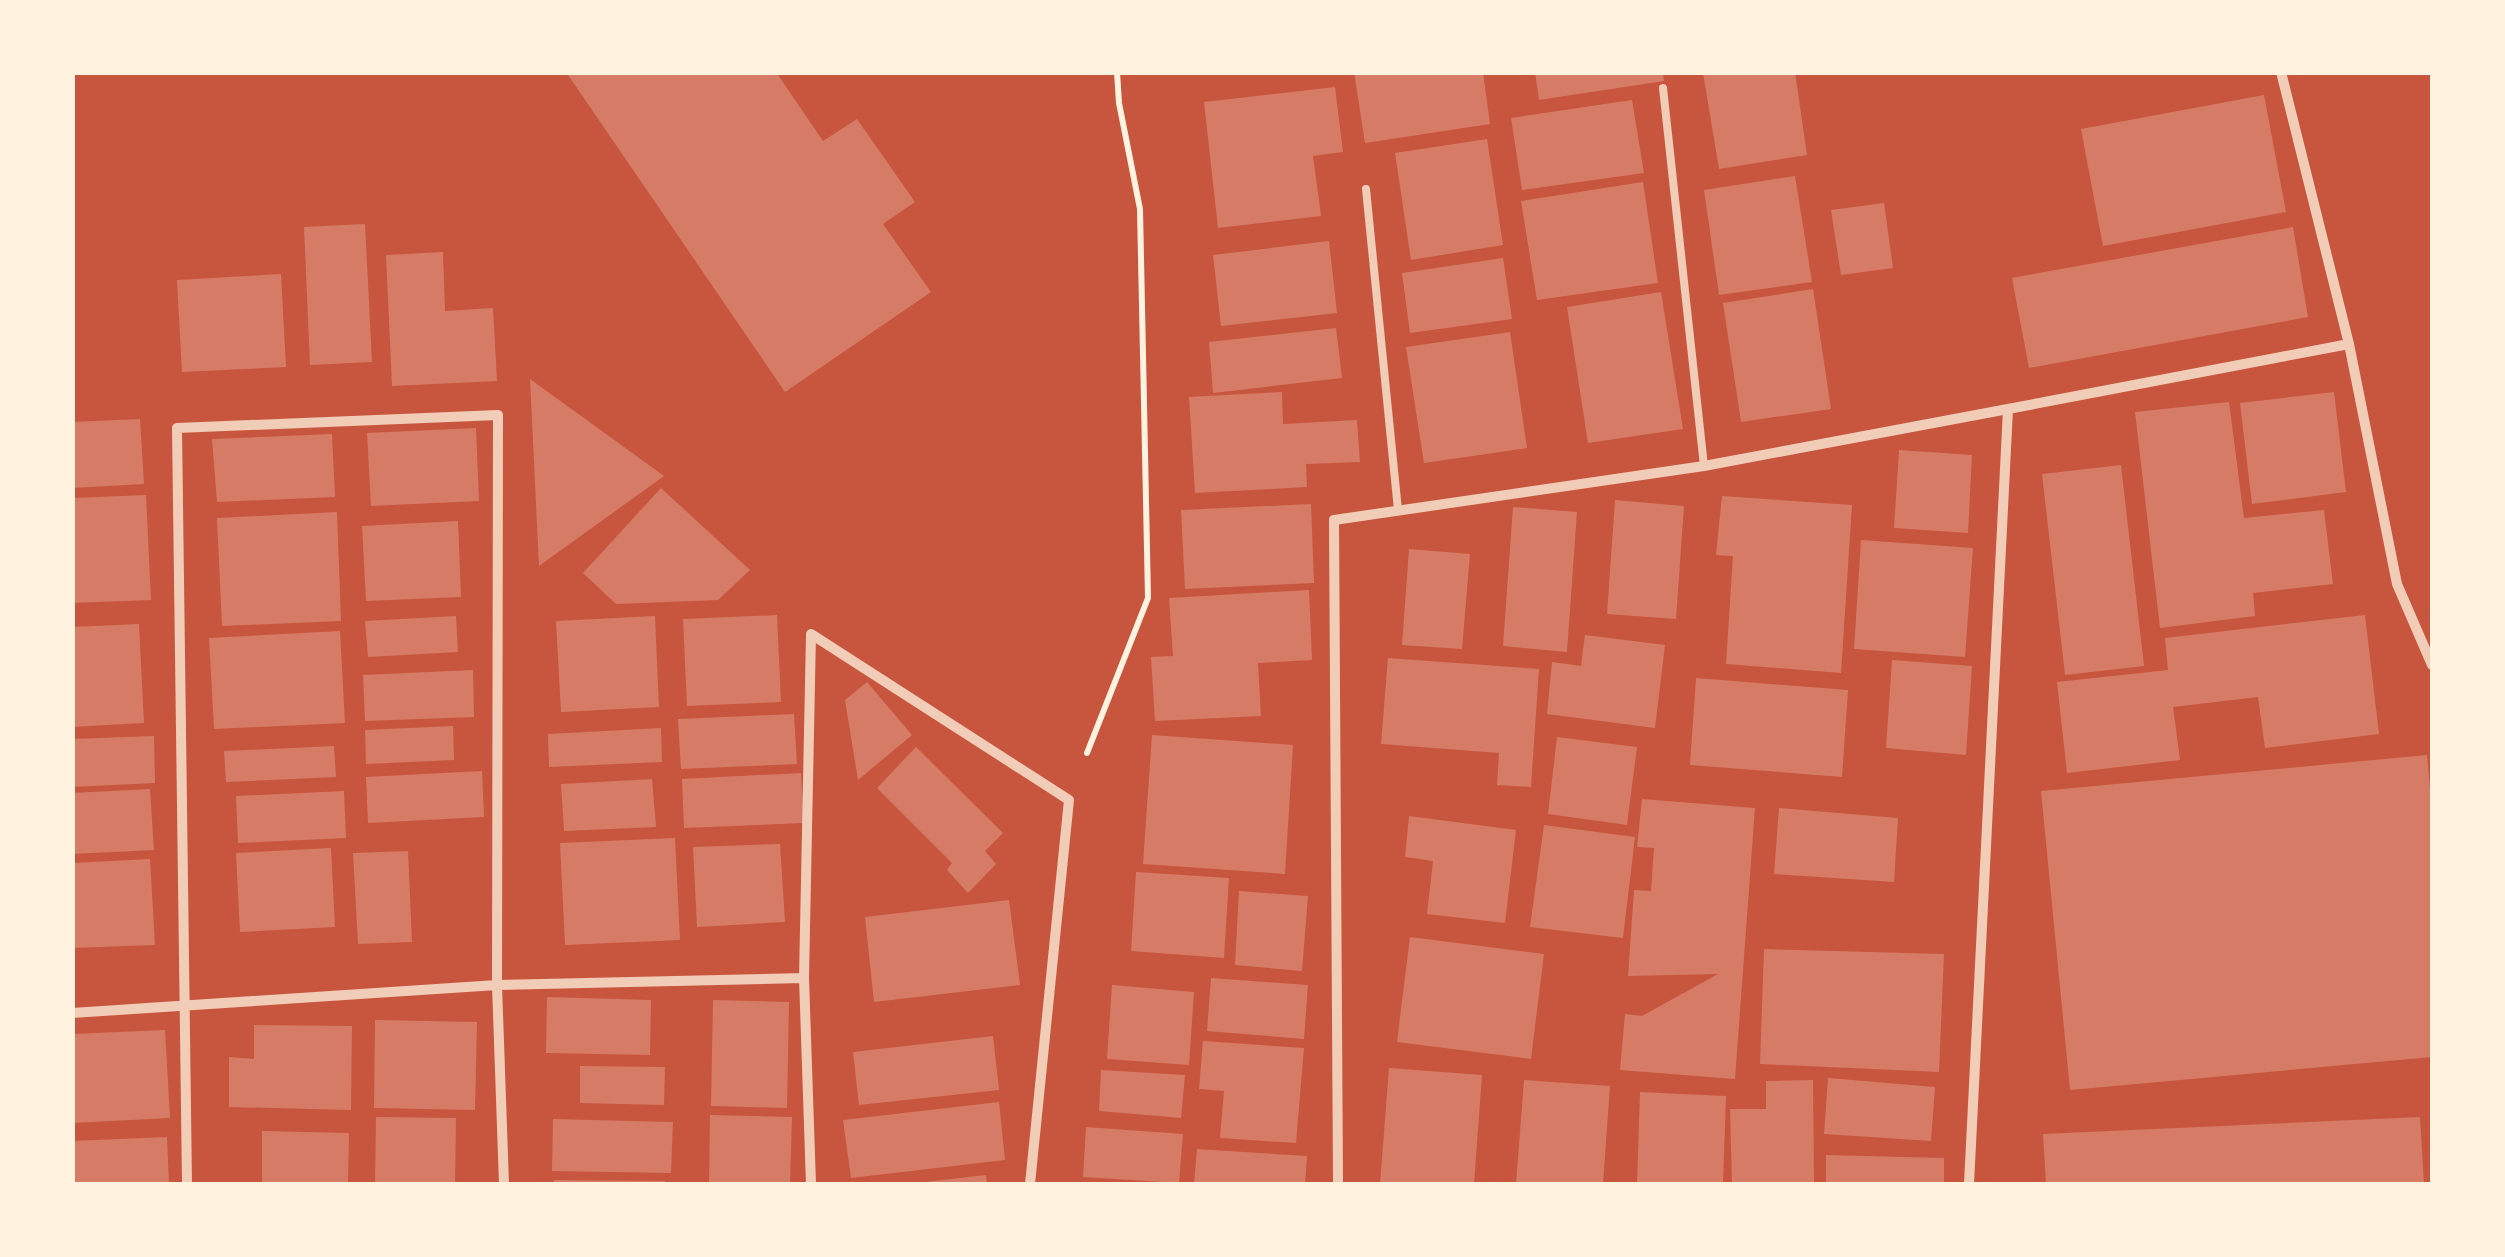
<svg xmlns="http://www.w3.org/2000/svg" width="2505" height="1257" font-family="'PT Serif',serif">
  <style>
    .building { fill: #d67c66 }
    .lines { fill: none; stroke-linecap: round; stroke-linejoin: round }
    .path { stroke: #fff3e0; stroke-width: 6 }
    .service { stroke: #f1ccb7; stroke-width: 8 }
    .minor { stroke: #f1ccb7; stroke-width: 10 }
  </style>
  <rect width="100%" height="100%" fill="#c8553d"/>
  <path class="building" d="M566 72H776L823 141 857 119 915 202 883 224 931 292 785 392Z
    M1354 72H1483L1490 124 1365 143Z
    M1535 72H1663L1664 81 1539 100Z
    M1795 72 1807 155 1719 169 1703 73Z
    M1335 87 1343 152 1313 156 1321 216 1218 228 1204 102Z
    M2264 95 2286 212 2103 246 2081 129Z
    M1632 100 1644 173 1522 190 1511 118Z
    M1487 139 1503 245 1411 260 1395 153Z
    M1795 176 1812 282 1719 295 1704 190Z
    M1643 182 1658 283 1537 300 1521 201Z
    M1884 203 1893 268 1841 275 1831 210Z
    M365 224 372 362 310 365 304 227Z
    M2293 227 2308 317 2029 368 2012 278Z
    M1329 241 1337 313 1221 326 1213 255Z
    M443 252 445 311 493 308 497 381 392 386 386 255Z
    M1503 258 1512 319 1410 333 1402 273Z
    M281 274 286 367 182 372 177 280Z
    M1813 289 1831 409 1741 422 1723 303Z
    M1661 292 1683 429 1588 443 1567 307Z
    M1336 328 1342 378 1213 393 1209 342Z
    M1510 332 1527 448 1424 463 1406 347Z
    M530 379 664 476 539 566Z
    M1282 392 1283 424 1357 420 1360 462 1306 464 1307 487 1195 493 1189 397Z
    M2334 392 2346 492 2252 504 2240 403Z
    M2229 402 2244 518 2324 510 2333 584 2253 593 2255 616 2160 628 2135 412Z
    M140 419 144 484 72 488V422Z
    M476 428 479 501 371 506 367 433Z
    M332 434 335 497 217 502 212 439Z
    M1899 450 1972 455 1968 533 1894 528Z
    M2121 465 2144 666 2065 675 2042 474Z
    M661 488 750 570 718 600 616 604 583 573Z
    M146 495 151 600 72 603V498Z
    M1722 496 1852 505 1841 673 1726 664 1733 556 1716 555Z
    M1615 500 1684 506 1676 619 1607 614Z
    M1311 504 1314 583 1185 589 1181 510Z
    M1513 507 1577 512 1567 652 1503 646Z
    M337 512 341 621 222 626 217 518Z
    M458 521 461 597 366 601 362 526Z
    M1861 540 1973 548 1965 657 1854 649Z
    M1409 549 1470 554 1462 649 1402 645Z
    M1309 590 1312 660 1258 663 1261 716 1155 721 1151 657 1173 656 1169 598Z
    M777 615 781 702 687 706 683 619Z
    M2365 615 2379 734 2265 748 2258 697 2173 707 2180 760 2067 773 2057 682 2168 670 2165 638Z
    M456 616 458 652 368 657 365 621Z
    M655 616 659 707 561 712 556 621Z
    M139 624 144 723 72 727V627Z
    M340 631 345 723 214 729 209 638Z
    M1585 635 1665 645 1655 728 1547 714 1552 662 1581 666Z
    M1388 658 1539 669 1531 787 1497 785 1499 753 1381 744Z
    M1892 660 1972 666 1966 755 1886 748Z
    M473 670 474 717 365 721 363 675Z
    M1696 678 1848 690 1842 777 1690 765Z
    M867 682 912 735 858 780 845 700Z
    M794 714 797 764 681 769 678 719Z
    M453 726 454 760 366 764 365 730Z
    M661 728 662 762 549 767 548 734Z
    M1152 735 1293 745 1285 874 1143 864Z
    M154 736 155 783 72 787V739Z
    M1557 737 1637 747 1627 825 1548 814Z
    M334 746 336 777 226 782 224 751Z
    M916 747 1003 833 985 851 996 864 968 893 947 870 952 863 877 788Z
    M2427 755 2432 810V1057L2070 1090 2041 791Z
    M482 771 484 817 368 823 366 777Z
    M801 773 804 823 684 828 682 779Z
    M652 779 656 827 564 831 561 784Z
    M150 789 154 850 72 854V793Z
    M344 791 346 838 238 843 236 796Z
    M1642 799 1755 808 1735 1079 1620 1070 1625 1014 1642 1016 1718 974 1628 976 1634 890 1651 891 1654 848 1637 847Z
    M1779 808 1898 818 1894 882 1774 874Z
    M1409 816 1516 830 1505 923 1427 914 1433 861 1405 857Z
    M1544 825 1635 837 1623 938 1530 927Z
    M675 838 680 940 565 945 560 843Z
    M780 844 785 922 697 927 693 847Z
    M331 848 335 927 240 932 236 853Z
    M408 851 412 942 358 944 353 853Z
    M150 859 155 945 72 948V863Z
    M1136 872 1229 878 1224 958 1131 951Z
    M1239 891 1308 896 1302 971 1235 965Z
    M1009 900 1020 985 874 1002 865 917Z
    M1410 937 1544 954 1531 1059 1397 1042Z
    M1764 949 1944 954 1939 1072 1760 1064Z
    M1211 978 1308 985 1304 1039 1207 1031Z
    M1112 985 1194 992 1189 1065 1107 1059Z
    M547 997 651 1000 650 1055 546 1053Z
    M713 1000 789 1002 787 1108 711 1106Z
    M375 1020 477 1022 475 1110 374 1108Z
    M254 1025 352 1026 351 1110 229 1107V1057L254 1059Z
    M165 1030 170 1118 72 1123V1034Z
    M993 1036 999 1090 859 1105 853 1052Z
    M1203 1041 1304 1048 1296 1143 1220 1138 1224 1091 1199 1089Z
    M580 1066 665 1067 664 1105 580 1103Z
    M1389 1068 1482 1075 1474 1184H1380Z
    M1101 1070 1185 1075 1181 1118 1099 1111Z
    M1828 1078 1935 1087 1931 1141 1824 1134Z
    M1524 1080 1610 1086 1603 1184H1516Z
    M1813 1080 1814 1184H1732L1730 1109H1766V1081Z
    M1640 1092 1726 1096 1723 1184H1637Z
    M999 1102 1005 1160 851 1178 843 1120Z
    M710 1115 792 1117 790 1184H709Z
    M376 1117 456 1118 455 1184H375Z
    M2420 1117 2424 1184H2046L2043 1134Z
    M553 1119 673 1122 671 1173 552 1171Z
    M1086 1127 1183 1134 1179 1183 1083 1177Z
    M262 1131 349 1133 348 1184H262Z
    M167 1137 169 1184H72V1141Z
    M1197 1149 1307 1156 1305 1184H1194Z
    M1826 1155 1944 1158V1184H1826Z
    M986 1175 987 1184H925V1182Z
    M554 1180 665 1181V1184H554Z"/>
  <g class="lines">
    <path class="path" d="M1087 753 1148 598 1140 209 1119 103 1117 72"/>
    <path class="service" d="M1663 88 1704 466
      M1366 189 1398 510"/>
    <path class="minor" d="M2281 72 2349 344 2397 584 2432 665
      M72 1013 497 985 804 978
      M187 1184 177 428 498 415 497 985 504 1184
      M811 1184 804 978 811 634 1069 800 1030 1184
      M1338 1184 1334 520 1704 466 2008 409
      M1969 1184 2008 409 2349 344"/>
  </g>
  <rect width="2505" height="1257" fill="none" stroke="#fff3e0" stroke-width="150"/>
</svg>
